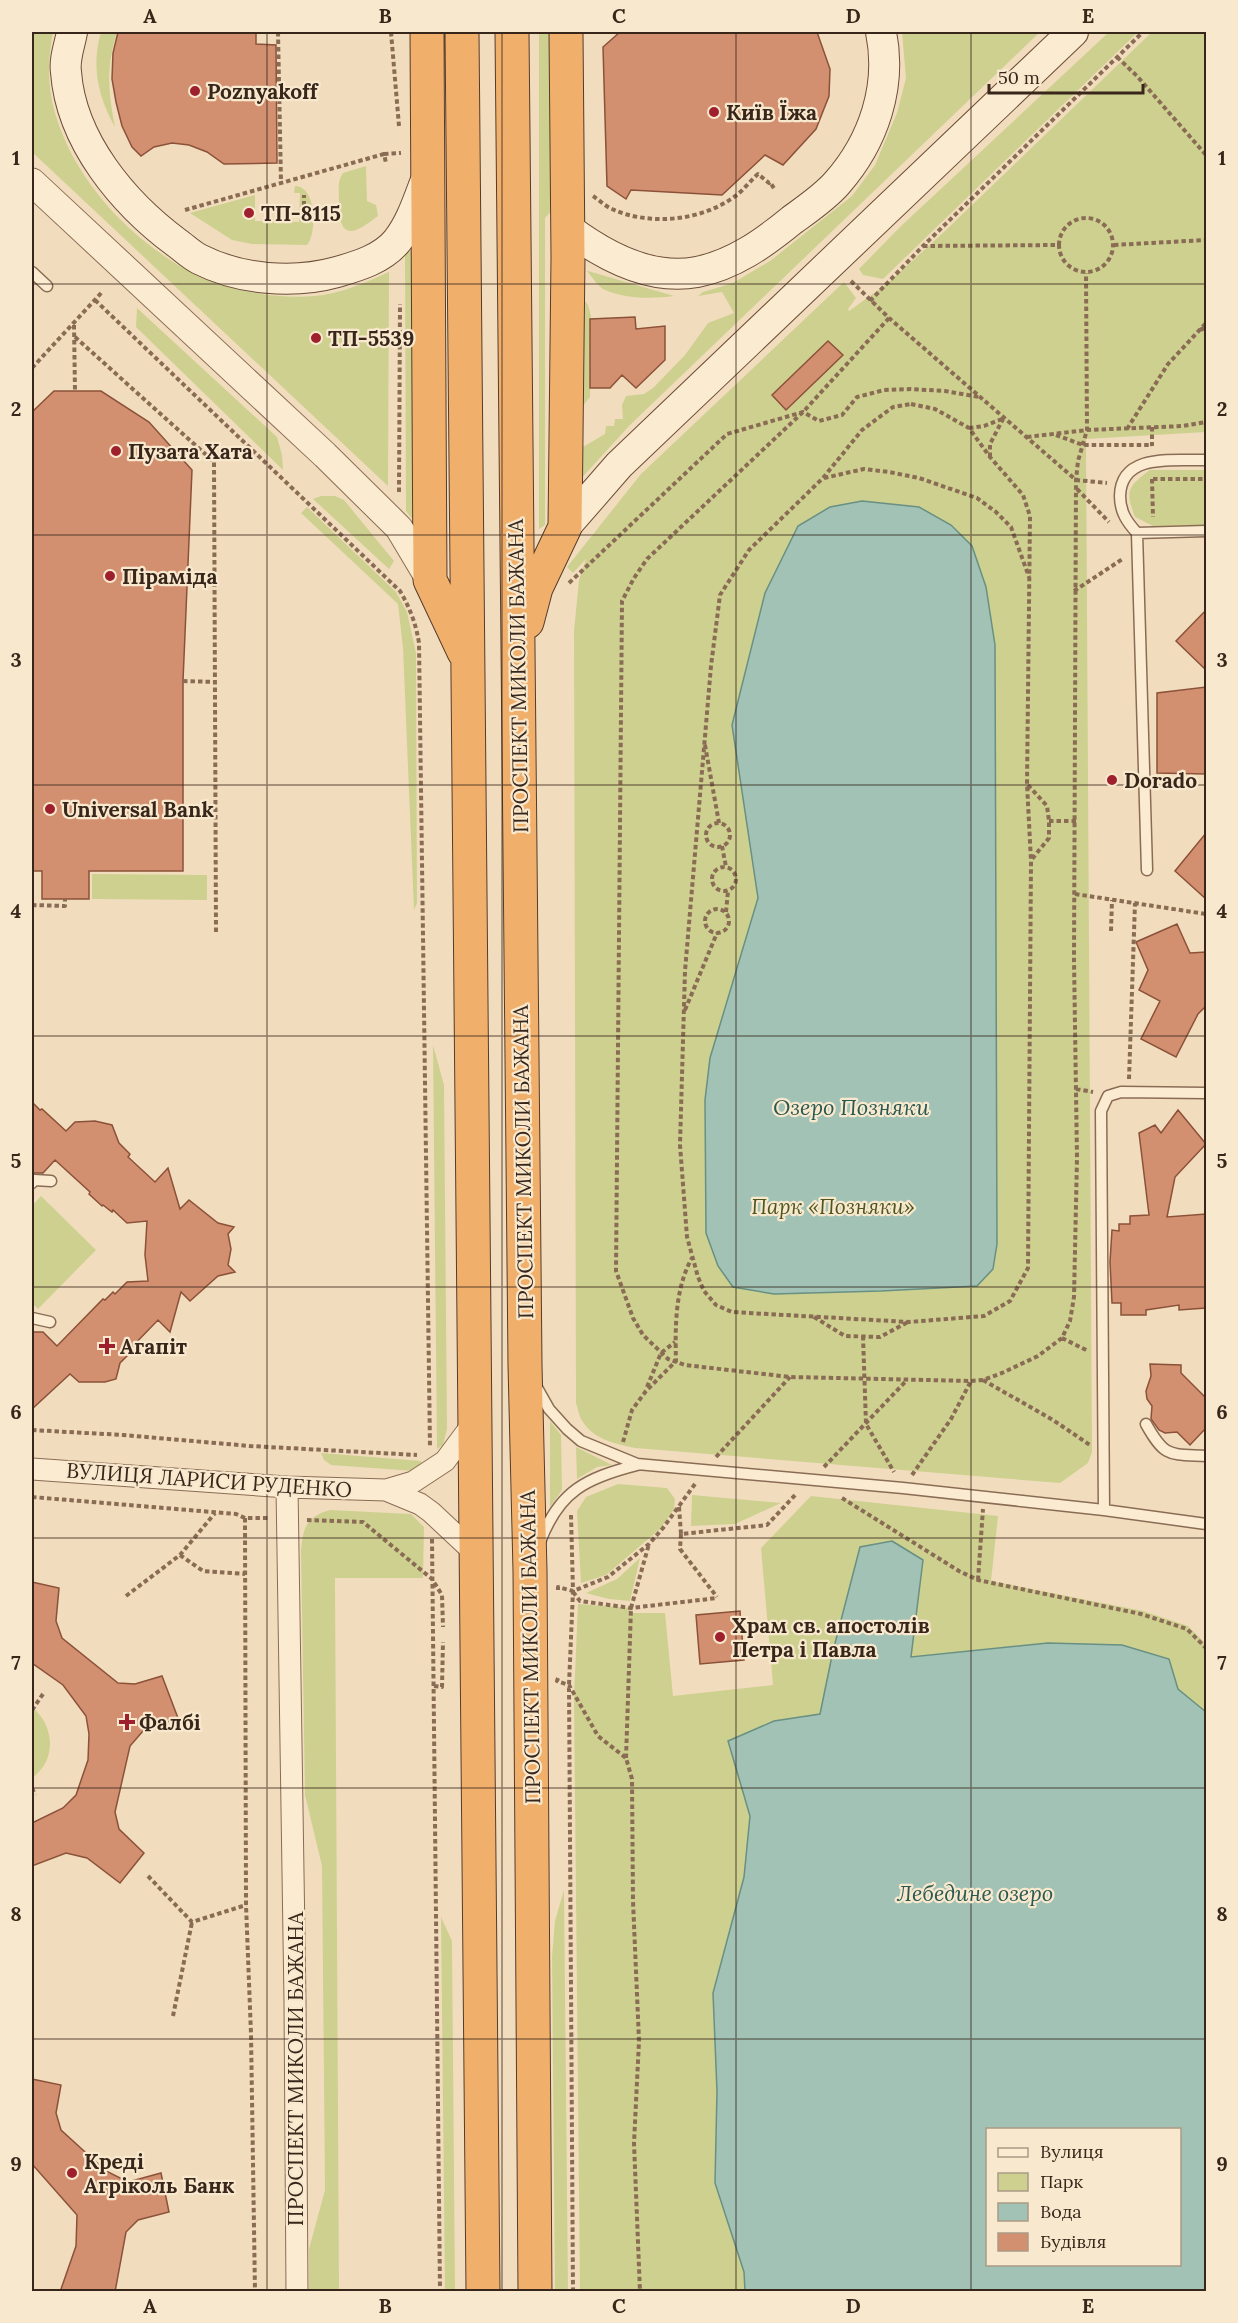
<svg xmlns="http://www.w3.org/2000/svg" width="1238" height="2323" font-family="Lora,serif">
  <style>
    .green { fill: #ced090; fill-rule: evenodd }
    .water { fill: #a1c2b5; stroke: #689083; stroke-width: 1.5; fill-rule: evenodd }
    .building { fill: #d29070; stroke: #8b5239; stroke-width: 1.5 }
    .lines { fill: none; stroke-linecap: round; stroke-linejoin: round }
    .service-casing { stroke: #8a6c55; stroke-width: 13 }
    .minor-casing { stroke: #8a6c55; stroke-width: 23 }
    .tertiary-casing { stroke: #8a6c55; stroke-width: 29 }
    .secondary-casing { stroke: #6c4d38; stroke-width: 32 }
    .trunk-casing { stroke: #573b2a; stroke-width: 35 }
    .path { stroke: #8a6c55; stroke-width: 4; stroke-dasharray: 4.5 3; stroke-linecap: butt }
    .service { stroke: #fbebd1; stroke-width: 10 }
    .minor { stroke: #fbebd1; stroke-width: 21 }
    .tertiary { stroke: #fbebd1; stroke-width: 27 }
    .secondary { stroke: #fbebd1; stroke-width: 30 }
    .trunk { stroke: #f0b06c; stroke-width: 33 }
    .grid { fill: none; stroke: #38261b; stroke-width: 1.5; stroke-opacity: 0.55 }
    .poi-dot { fill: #9e202d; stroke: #f8e8cd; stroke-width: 2 }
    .labels { text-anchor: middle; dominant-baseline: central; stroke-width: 4.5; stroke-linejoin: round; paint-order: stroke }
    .poi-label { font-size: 21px; font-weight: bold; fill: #38261b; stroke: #f8e8cd; text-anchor: start }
    .street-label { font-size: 21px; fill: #38261b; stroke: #f8e8cd }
    .park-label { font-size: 21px; font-style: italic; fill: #4e5620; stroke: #f8e8cd }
    .water-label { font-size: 22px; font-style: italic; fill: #295952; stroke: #f8e8cd }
    .neatline { fill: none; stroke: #38261b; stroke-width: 2 }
    .grid-label { font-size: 20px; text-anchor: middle; font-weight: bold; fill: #38261b }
  </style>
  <rect width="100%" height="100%" fill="#f1ddbd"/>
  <path class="green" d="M32 32H53C48 58 47 87 55 113 74 178 125 234 183 268 217 289 276 300 315 296 340 294 367 282 389 272L388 486 32 152Z
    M101 32H117C106 68 108 91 115 127 98 97 91 66 101 32Z
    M539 32H553V209L545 218V525L539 529Z
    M902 32H1040L630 425 577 483 578 450 605 434 606 426H614L615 419H623L622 405 626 396 644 394 653 388 685 355 708 323 734 313 722 292 698 296 703 292 733 283 770 261 852 196 875 165 897 113 906 78Z
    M1109 32H1138L883 279 863 275 859 269 900 227Z
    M1152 32H1206V432L1086 439 1092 1452 1088 1463 1060 1483 635 1448C617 1444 594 1440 583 1422 579 1417 578 1409 576 1403L574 631 579 580 586 559 573 573 567 567 641 474 844 282 856 298 848 309 849 311 888 283 946 230Z
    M366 166 367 201 376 205 378 216C351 237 339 239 339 201 339 192 337 181 343 173Z
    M295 186C317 186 317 234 307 245L252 244 232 240 190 213 255 195V221L299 222 300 193H294Z
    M414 249 413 520 406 511 405 254Z
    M587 271H588L674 296C652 299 623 299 603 289 597 285 592 277 587 271Z
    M582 297 588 305 591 316 590 397 577 413Z
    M137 308 277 437 282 455 283 470 136 327Z
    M1150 470H1206V525L1153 526 1135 517C1125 491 1127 487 1150 470Z
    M321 496H335L344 500 394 561 389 569 313 499Z
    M307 507 396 592 407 612 416 653 417 903 414 910 403 648 398 604 301 513Z
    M92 874 207 875V900L92 899Z
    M433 1045 444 1085 447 1429 443 1445 437 1449Z
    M41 1196 96 1250 38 1309 32 1303V1206Z
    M550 1421 561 1435 562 1490 550 1507Z
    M576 1447 612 1465 597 1467 577 1479Z
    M321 1453 421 1461 422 1470 414 1471 331 1465 324 1460Z
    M618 1484 667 1488 675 1499 674 1509 660 1529 606 1575 581 1583 577 1511 586 1497Z
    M692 1495 781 1503 735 1524 691 1526Z
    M811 1496 998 1516 991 1581 1143 1611 1188 1626 1206 1644V2291H580L574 1698 578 1604 631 1608 632 1613H665L673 1696 773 1685 761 1548ZM988 2130H1180V2264H988Z
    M330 1510 411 1514 424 1527 423 1578H335L339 2291 309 2292V2249L325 2190 322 1866 305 1795 301 1551C303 1527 306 1517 330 1510Z
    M640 1558 630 1601 609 1599 586 1593 617 1579Z
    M32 1707C55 1726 57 1760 32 1778Z
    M564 1890 568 2291 555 2292 552 1956 555 1921Z
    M441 1917 452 1941 455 2292 445 2291Z"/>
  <path class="water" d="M862 501 919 507 951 525 972 546 986 587 995 645 997 1244 993 1269 977 1286 881 1291 774 1294 733 1287 718 1266 706 1233 705 1100 710 1058 758 898 732 725 765 593 798 526 830 507Z
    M892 1541 923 1560 911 1657 1048 1643 1122 1645 1169 1659 1178 1689 1206 1712V2291H745L744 2272 715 2183 717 2091 713 1993 744 1877 750 1816 728 1741 774 1721 820 1714 833 1651 860 1547ZM988 2130H1180V2264H988Z"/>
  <path class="building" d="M118 32H256V44L276 45 277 163 224 164 207 152 189 145 172 143 154 147 141 156 132 147 122 126 116 102 112 79 113 53Z
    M620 32H817L830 69 829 96 816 129 783 165 765 155 722 195 631 190 626 199 607 186 603 47Z
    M635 317 636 329 665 326V360L636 388 622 375 610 388H590V319Z
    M828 341 843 355 786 410 772 395Z
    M54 391H101L149 422 192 470 183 681V871H89V899H42V871H32V412Z
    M1206 610V670L1176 641Z
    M1206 687V774L1157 773V693Z
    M1206 833V899L1175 871Z
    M1177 924 1190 953 1206 952V1006L1198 1014 1176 1057 1141 1039 1160 1001 1139 990 1148 970 1136 942Z
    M32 1102 40 1110 42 1109 66 1131 75 1122 95 1121 112 1125 119 1143 130 1154 128 1157 155 1182 168 1168 180 1209 189 1200 218 1223 234 1227 228 1234 231 1249 228 1265 235 1272 218 1276 190 1301 181 1292 170 1332 158 1320 127 1352 129 1354 120 1363 116 1379 105 1382H79L70 1374 32 1409V1332H43L57 1346 103 1299 105 1300 113 1292 115 1294 127 1282 148 1281 145 1255 147 1221 127 1223 113 1210 112 1212 103 1205 102 1206 89 1194 90 1192 55 1160 43 1173H32Z
    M1178 1110 1206 1144 1175 1177 1167 1217 1206 1214V1308L1179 1310V1305L1146 1310V1315H1121V1303H1112L1110 1262 1112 1230 1119 1231V1224H1130V1216L1149 1215 1139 1133 1155 1125 1161 1133Z
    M1150 1364 1181 1365V1373L1206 1398V1428L1190 1445 1177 1432 1165 1433 1159 1430 1151 1419 1152 1406 1147 1399 1146 1391 1151 1376Z
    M32 1582 59 1588 56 1621 62 1638 118 1683 135 1684 162 1676 178 1718 143 1731 130 1746 115 1812 119 1829 144 1853 120 1883 87 1858 66 1853 32 1866V1823L63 1808 76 1795 88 1760 89 1734 86 1716 63 1685 32 1663Z
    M740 1611 744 1660 700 1664 696 1615Z
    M32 2079 61 2085 56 2113 61 2130 106 2171 128 2182 161 2173 169 2212 138 2220 126 2232 115 2292H60L76 2246 77 2215 32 2164Z"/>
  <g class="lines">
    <g class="service-casing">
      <path id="service" d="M32 272 47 286
        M1137 533 1206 531
        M1147 870 1137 533C1127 522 1120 512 1120 496 1121 452 1175 461 1206 460
        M32 1183 34 1180 51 1181
        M32 1318 50 1322
        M536 1386 549 1409 567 1429 581 1441 637 1464 903 1488 1104 1510 1206 1524
        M1146 1424C1165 1458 1169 1454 1206 1456
        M1104 1510 1101 1111 1108 1096 1121 1092 1206 1093
        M540 1542C559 1491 586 1478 637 1465"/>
    </g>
    <g class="minor-casing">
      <path id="minor" d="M32 1469 287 1487 386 1490 413 1482 445 1461 474 1422
        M287 1487 295 2001 297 2292
        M386 1490 420 1504 431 1512 476 1554"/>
    </g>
    <g class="tertiary-casing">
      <path id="tertiary" d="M32 182 325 455 399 528 430 580"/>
    </g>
    <g class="secondary-casing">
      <path id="secondary" d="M72 32C70 44 64 59 66 72 71 141 123 203 177 243 184 248 191 255 199 259 240 280 294 284 337 272 358 266 382 259 397 241 411 223 418 201 426 180
        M567 228C604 256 650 281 697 272 733 265 764 243 792 220 807 209 825 197 837 183 874 141 892 86 881 32
        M565 527 619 465 1073 32"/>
    </g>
    <g class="trunk-casing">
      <path id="trunk" d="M427 32 430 580 464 652
        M462 32 483 2292
        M512 32 525 1365 530 1571 535 2292
        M527 622 536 588 565 527 568 257 566 32"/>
    </g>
    <path class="path" d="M278 32 281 183
      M391 32 399 126
      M1117 57 1137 76 1206 155
      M384 154 401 153
      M593 196C599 200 605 206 612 209 649 226 701 221 734 197 743 191 750 181 758 174L769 183 770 182 775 190
      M185 210 384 154 386 163
      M304 213V195
      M1059 245a27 27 0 1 1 54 0a27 27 0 1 1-54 0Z
      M1114 245 1206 240
      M923 246 1058 245
      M851 281 889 318 1076 480 1107 483
      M95 300 400 591C410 608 416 624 419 643L430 1448
      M870 301 923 246 1143 32
      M889 318 803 412 647 559 634 578 622 601 616 1271 633 1318 643 1335 668 1359 685 1365 790 1377 971 1381 983 1380 1002 1373 1038 1356 1062 1338 1070 1321 1074 1297 1077 1158 1074 960 1076 480 1078 461 1087 430 1086 273
      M74 325 75 391
      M1201 327 1206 334
      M75 337 214 462 216 934
      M32 368 103 291
      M911 404 935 409 969 428 990 457 1023 495 1030 516 1027 784 1031 861 1028 1268 1010 1301 984 1316 909 1322 732 1312 716 1305 704 1291 698 1277 687 1237 680 1145 685 971 711 666 720 595 749 550 823 478 862 430 893 407Z
      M1152 427V446
      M969 428 984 426 1002 419
      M1127 429 1168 364 1206 323
      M1056 435 1083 445H1152
      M1027 437 1087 430 1183 426 1206 422
      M990 457V444L1003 419
      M824 478 864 469 889 472 919 478 977 498 996 512 1011 527 1029 577
      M1152 479 1153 517
      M1153 479H1206
      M1077 489 1109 522
      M399 492 400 304
      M569 583 727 434 803 412 819 421 842 415 857 397 884 390 911 389 945 391 979 397
      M1074 591 1124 558
      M183 681 215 682
      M705 745 719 823
      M1028 785 1047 806 1049 821V838L1032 859
      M1049 821H1076
      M706 835a12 12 0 1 1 24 0a12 12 0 1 1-24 0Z
      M722 846 726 867
      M712 879a12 12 0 1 1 24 0a12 12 0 1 1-24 0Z
      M1075 894 1206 914
      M32 905 65 906V899
      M705 921a12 12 0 1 1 24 0a12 12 0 1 1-24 0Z
      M726 912 728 891
      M1111 931 1112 900
      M685 1010 717 933
      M1129 1079 1135 903
      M1076 1089 1093 1092
      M814 1317 845 1336 880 1337 908 1322
      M863 1336 866 1424 894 1472
      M1062 1338 1088 1351
      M983 1380 1053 1420 1090 1445
      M647 1387 661 1353 675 1342
      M32 1430 123 1435 250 1446 417 1455
      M623 1442 632 1410 646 1391 676 1361C675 1327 675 1288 692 1258
      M716 1457 790 1377
      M824 1467 906 1381
      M912 1475 951 1419 971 1381
      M32 1497 236 1514 245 1518H269
      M842 1498 959 1571 978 1580 1141 1614 1187 1629 1206 1648
      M679 1507 681 1534 767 1525 797 1493
      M571 1515 573 1591 569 1685 573 2292
      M245 1518 246 1905 251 2034 255 2292
      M307 1520 363 1522 432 1579 442 1595 443 1627
      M681 1534 680 1549 717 1597
      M432 1539 440 2292
      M180 1555 203 1571 245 1574
      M978 1580 983 1509
      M558 1590V1587L573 1591 608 1577 649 1544 663 1528 695 1484
      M573 1592 580 1601 631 1608 717 1598
      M126 1596 180 1555 215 1513
      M558 1678 557 1681 569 1685 598 1736 626 1758 632 1779 633 1901 639 2041 634 2143 640 2292
      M434 1686 442 1687 443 1642
      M32 1710 43 1694
      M626 1758 631 1608 649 1544
      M32 1788 35 1795
      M148 1876 192 1922 246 1905
      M173 2016 192 1922"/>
    <use href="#service" class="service"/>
    <use href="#minor" class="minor"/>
    <use href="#tertiary" class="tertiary"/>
    <use href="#secondary" class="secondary"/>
    <use href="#trunk" class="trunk"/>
  </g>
  <path class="grid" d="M267 32V2292M502 32V2292M736 32V2292M971 32V2292M32 284H1206M32 535H1206M32 785H1206M32 1036H1206M32 1287H1206M32 1538H1206M32 1788H1206M32 2039H1206"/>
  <g class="poi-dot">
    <circle cx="195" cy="91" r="6"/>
    <circle cx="714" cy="112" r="6"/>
    <circle cx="249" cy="213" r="6"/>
    <circle cx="316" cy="338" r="6"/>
    <circle cx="116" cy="451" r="6"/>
    <circle cx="110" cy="576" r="6"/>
    <circle cx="1112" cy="780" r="6"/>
    <circle cx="50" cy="809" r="6"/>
    <path d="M104 1337h6v6h6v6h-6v6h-6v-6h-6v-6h6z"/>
    <circle cx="720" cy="1637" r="6"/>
    <path d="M124 1713h6v6h6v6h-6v6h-6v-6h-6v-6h6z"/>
    <circle cx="72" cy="2173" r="6"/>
  </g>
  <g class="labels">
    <g class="poi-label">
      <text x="207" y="91">Poznyakoff</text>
      <text x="726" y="112">Київ Їжа</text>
      <text x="261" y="213">ТП-8115</text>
      <text x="328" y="338">ТП-5539</text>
      <text x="128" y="451">Пузата Хата</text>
      <text x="122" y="576">Піраміда</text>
      <text x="1124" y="780">Dorado</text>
      <text x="62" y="809">Universal Bank</text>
      <text x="120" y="1346">Агапіт</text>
      <text x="732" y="1625">Храм св. апостолів<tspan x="732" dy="24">Петра і Павла</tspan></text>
      <text x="139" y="1722">Фалбі</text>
      <text x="84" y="2161">Креді<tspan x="84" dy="24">Агріколь Банк</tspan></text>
    </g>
    <g class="street-label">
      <text transform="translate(518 676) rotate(-91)">ПРОСПЕКТ МИКОЛИ БАЖАНА</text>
      <text transform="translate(523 1162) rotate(-91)">ПРОСПЕКТ МИКОЛИ БАЖАНА</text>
      <text transform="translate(209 1480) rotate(4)">ВУЛИЦЯ ЛАРИСИ РУДЕНКО</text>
      <text transform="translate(530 1647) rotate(-91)">ПРОСПЕКТ МИКОЛИ БАЖАНА</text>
      <text transform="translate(295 2069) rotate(-90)">ПРОСПЕКТ МИКОЛИ БАЖАНА</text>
    </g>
    <g class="park-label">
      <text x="833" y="1206">Парк «Позняки»</text>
    </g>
    <g class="water-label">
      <text x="851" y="1107">Озеро Позняки</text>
      <text x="975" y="1893">Лебедине озеро</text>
    </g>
  </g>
  <rect width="1238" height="2323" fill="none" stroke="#f8e8cd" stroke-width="66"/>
  <rect x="986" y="2128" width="195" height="138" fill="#f8e8cd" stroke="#ab9a86" stroke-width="1.5"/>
  <rect x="998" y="2148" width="30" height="9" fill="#fbebd1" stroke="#ab9a86" stroke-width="1.5"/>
  <text x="1040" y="2158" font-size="18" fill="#38261b">Вулиця</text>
  <rect x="998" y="2173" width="30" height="18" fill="#ced090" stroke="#ab9a86" stroke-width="1.5"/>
  <text x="1040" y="2188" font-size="18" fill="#38261b">Парк</text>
  <rect x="998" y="2203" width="30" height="18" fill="#a1c2b5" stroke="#ab9a86" stroke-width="1.5"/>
  <text x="1040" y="2218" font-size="18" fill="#38261b">Вода</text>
  <rect x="998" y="2233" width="30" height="18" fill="#d29070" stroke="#ab9a86" stroke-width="1.5"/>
  <text x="1040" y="2248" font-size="18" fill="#38261b">Будівля</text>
  <path d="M989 84v9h154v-9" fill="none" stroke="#38261b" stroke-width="3"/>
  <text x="998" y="84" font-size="18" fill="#38261b" stroke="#f8e8cd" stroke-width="4.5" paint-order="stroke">50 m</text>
  <rect x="33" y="33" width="1172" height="2257" class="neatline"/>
  <g class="grid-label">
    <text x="150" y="23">A</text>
    <text x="385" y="23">B</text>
    <text x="619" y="23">C</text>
    <text x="853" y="23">D</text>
    <text x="1088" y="23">E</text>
    <text x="16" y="165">1</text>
    <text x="1222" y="165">1</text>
    <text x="16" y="416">2</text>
    <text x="1222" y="416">2</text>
    <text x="16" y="667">3</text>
    <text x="1222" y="667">3</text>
    <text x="16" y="918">4</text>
    <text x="1222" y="918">4</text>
    <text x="16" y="1168">5</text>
    <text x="1222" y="1168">5</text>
    <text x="16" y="1419">6</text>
    <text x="1222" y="1419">6</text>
    <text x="16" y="1670">7</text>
    <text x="1222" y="1670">7</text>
    <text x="16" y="1921">8</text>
    <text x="1222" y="1921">8</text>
    <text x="16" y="2171">9</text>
    <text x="1222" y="2171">9</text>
    <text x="150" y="2313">A</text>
    <text x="385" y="2313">B</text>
    <text x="619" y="2313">C</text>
    <text x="853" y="2313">D</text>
    <text x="1088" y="2313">E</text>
  </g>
</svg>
